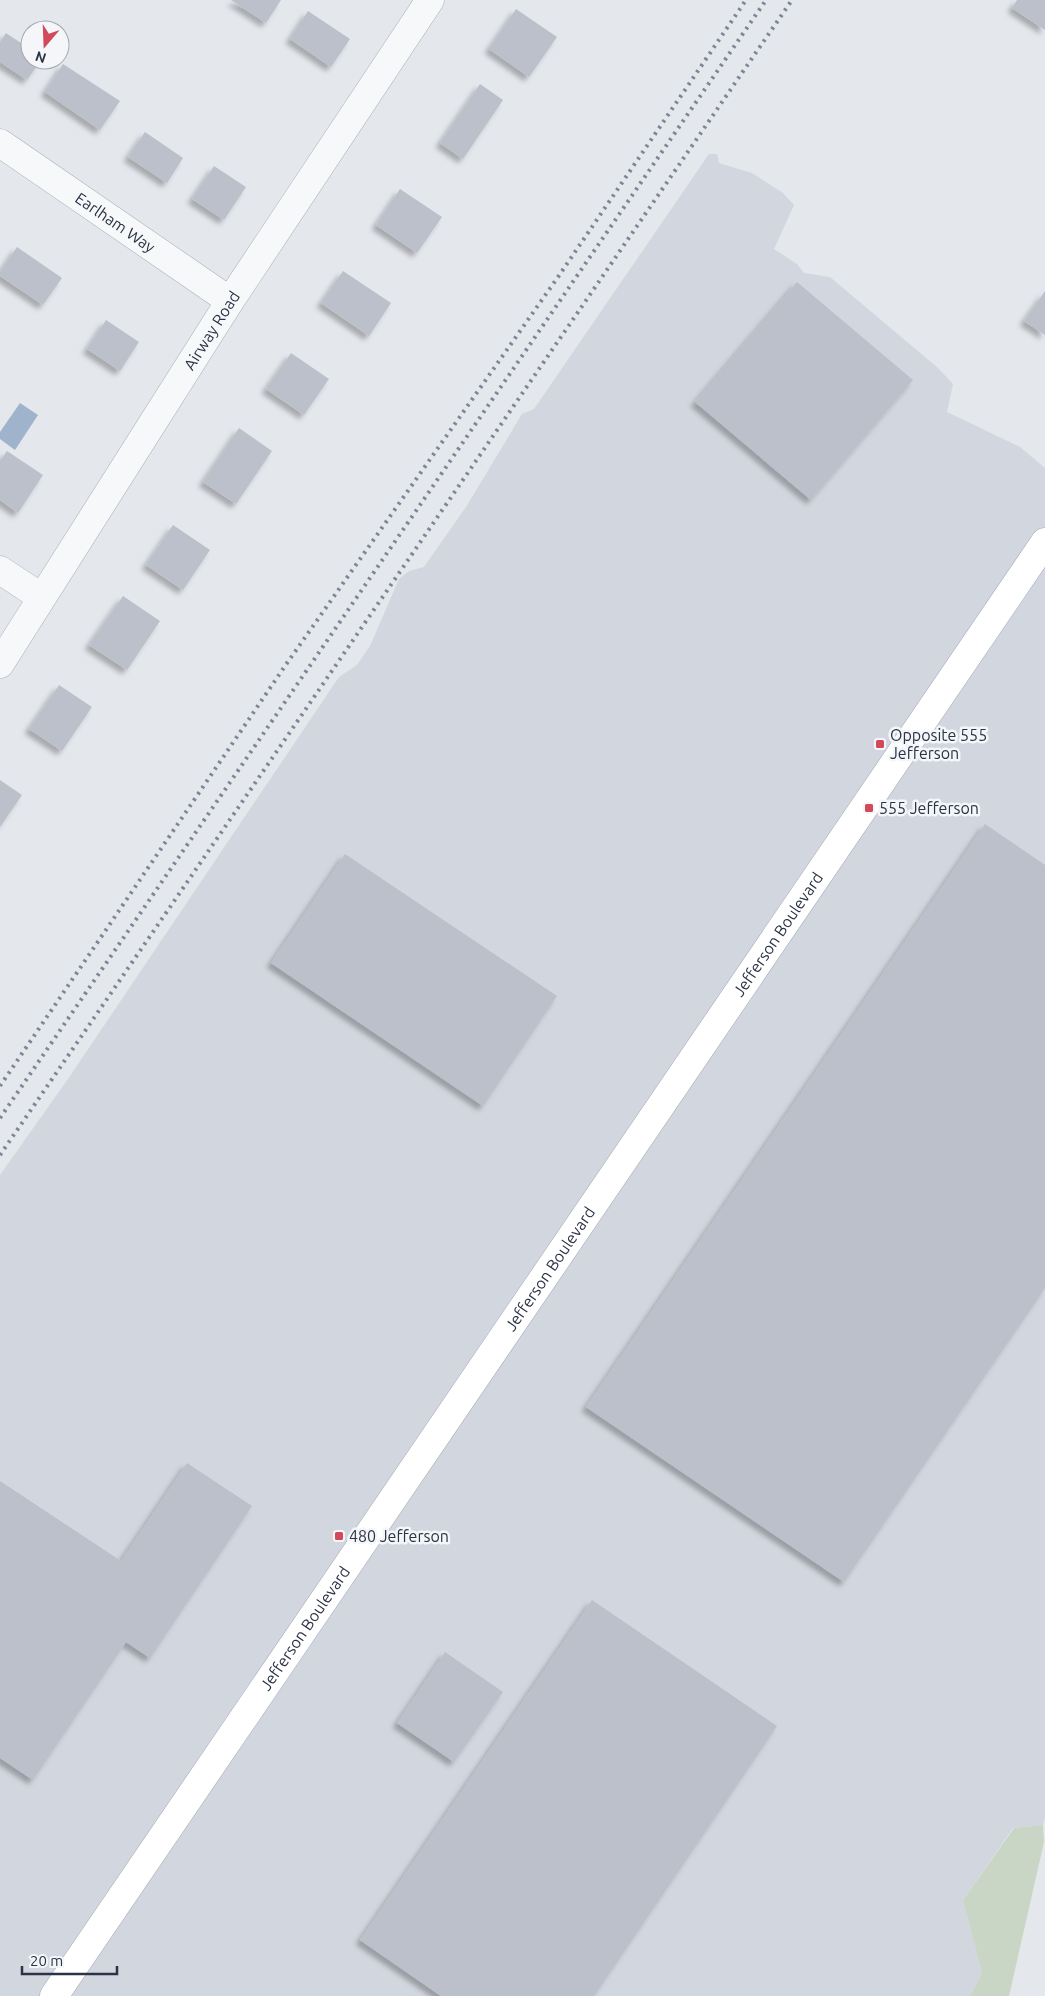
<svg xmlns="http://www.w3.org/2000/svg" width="1045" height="1996" font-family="Ubuntu,sans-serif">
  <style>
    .built { fill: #d2d6de }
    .green { fill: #c9d6c5 }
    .water { fill: #9fb4cc }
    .building { fill: #bbc0ca; filter: url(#shadow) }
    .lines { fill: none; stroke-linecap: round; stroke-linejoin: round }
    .minor-casing { stroke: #a9aeb7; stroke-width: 29 }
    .major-casing { stroke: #a3abb8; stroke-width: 29 }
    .minor { stroke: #f7f8fa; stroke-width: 28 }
    .major { stroke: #fff; stroke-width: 28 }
    .rail { stroke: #7d8696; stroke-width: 4; stroke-dasharray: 2.5 5; stroke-linecap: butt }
    .poi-dot { fill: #d1495b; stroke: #f4f6f9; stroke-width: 2 }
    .labels { text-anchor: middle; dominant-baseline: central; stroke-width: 5; stroke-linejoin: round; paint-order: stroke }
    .street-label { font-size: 16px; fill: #2b3445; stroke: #f4f6f9 }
    .poi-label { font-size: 16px; fill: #2b3445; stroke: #f4f6f9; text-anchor: start }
  </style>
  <defs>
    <filter id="shadow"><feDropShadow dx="-4.5" dy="4.5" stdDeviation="2.5" flood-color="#0004"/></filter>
  </defs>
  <rect width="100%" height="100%" fill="#e4e7ec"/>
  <path class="built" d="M709 154H717L719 163 752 173 783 193 794 205 774 249 797 264 804 273 830 277 938 368 953 384 947 412 1020 447 1045 468V1816L1043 1825 1013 1828 963 1900 982 1973 970 1996H0V1175L70 1076 339 677 357 665 370 646 399 579 409 571 424 567 466 507 522 414 534 409Z"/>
  <path class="green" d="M1043 1825 1044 1842 1009 1996H970L982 1973 963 1900 1014 1828Z"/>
  <path class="water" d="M20 403 38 415 15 450 0 439V432Z"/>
  <path class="building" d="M231 0H281L266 23Z
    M1017 0H1045V30L1012 8Z
    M516 9 557 37 529 77 489 49Z
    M308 11 350 39 331 67 290 39Z
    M6 33 30 49V60H41L27 80 0 62V42Z
    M63 64 120 101 100 130 45 92Z
    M480 84 503 100 463 159 440 143Z
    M145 132 183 158 167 183 128 157Z
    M214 166 246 187 224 220 192 199Z
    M400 189 442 217 417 253 376 225Z
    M17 247 62 278 43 305 0 276V272Z
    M343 271 391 303 369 336 321 303Z
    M797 282 913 380 811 500 695 402Z
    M1045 291V335L1024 321Z
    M106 320 139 342 120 371 87 349Z
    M291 353 329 379 304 415 266 389Z
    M239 428 272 451 236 504 203 482Z
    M7 451 43 475 18 513 0 500V461Z
    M173 525 210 550 183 590 146 565Z
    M123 596 160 621 127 670 89 645Z
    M59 685 92 707 62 751 29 729Z
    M0 780 22 795 0 827Z
    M985 824 1045 865V1288L844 1582 586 1407Z
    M345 854 557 996 483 1106 271 963Z
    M187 1463 252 1506 150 1658 126 1642 33 1780 0 1758V1481L121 1561Z
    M592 1600 777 1726 594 1996H441L360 1940Z
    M445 1652 503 1692 454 1762 397 1723Z"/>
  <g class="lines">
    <g class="minor-casing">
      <g id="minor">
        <path id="s1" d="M0 143 230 301"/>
        <path d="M0 570 41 597"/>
        <path id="s2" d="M0 664 230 301 430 0"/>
      </g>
    </g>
    <g class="major-casing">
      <g id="major">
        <path id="s3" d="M54 1996 1045 542"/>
      </g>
    </g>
    <use href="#minor" class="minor"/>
    <use href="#major" class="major"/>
    <path class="rail" d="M0 1086 285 666 558 277 746 0
      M0 1118 766 0
      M0 1155 792 0"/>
  </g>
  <g class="poi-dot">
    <rect x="875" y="739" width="10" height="10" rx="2.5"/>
    <rect x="864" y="803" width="10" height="10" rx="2.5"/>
    <rect x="334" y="1531" width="10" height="10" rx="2.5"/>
  </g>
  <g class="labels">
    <g class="street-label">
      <text stroke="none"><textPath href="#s1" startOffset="140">Earlham Way</textPath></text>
      <text stroke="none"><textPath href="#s2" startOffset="395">Airway Road</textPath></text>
      <text stroke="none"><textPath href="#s3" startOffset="1285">Jefferson Boulevard</textPath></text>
      <text stroke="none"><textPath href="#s3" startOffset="880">Jefferson Boulevard</textPath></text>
      <text stroke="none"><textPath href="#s3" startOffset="445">Jefferson Boulevard</textPath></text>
    </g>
    <g class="poi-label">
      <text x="890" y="735">Opposite 555<tspan x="890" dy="18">Jefferson</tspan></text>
      <text x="879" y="808">555 Jefferson</text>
      <text x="349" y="1536">480 Jefferson</text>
    </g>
  </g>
  <g transform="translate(45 45) rotate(199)"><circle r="24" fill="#f4f6f9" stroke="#a4a8b1"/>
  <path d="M0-4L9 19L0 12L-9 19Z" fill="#d1495b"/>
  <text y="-8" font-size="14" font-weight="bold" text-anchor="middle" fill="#2b3445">N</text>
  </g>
  <path d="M22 1966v8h95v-8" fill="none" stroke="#2b3445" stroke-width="2.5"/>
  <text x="30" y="1966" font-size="15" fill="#2b3445" stroke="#f4f6f9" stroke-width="4" paint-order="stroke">20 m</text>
</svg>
